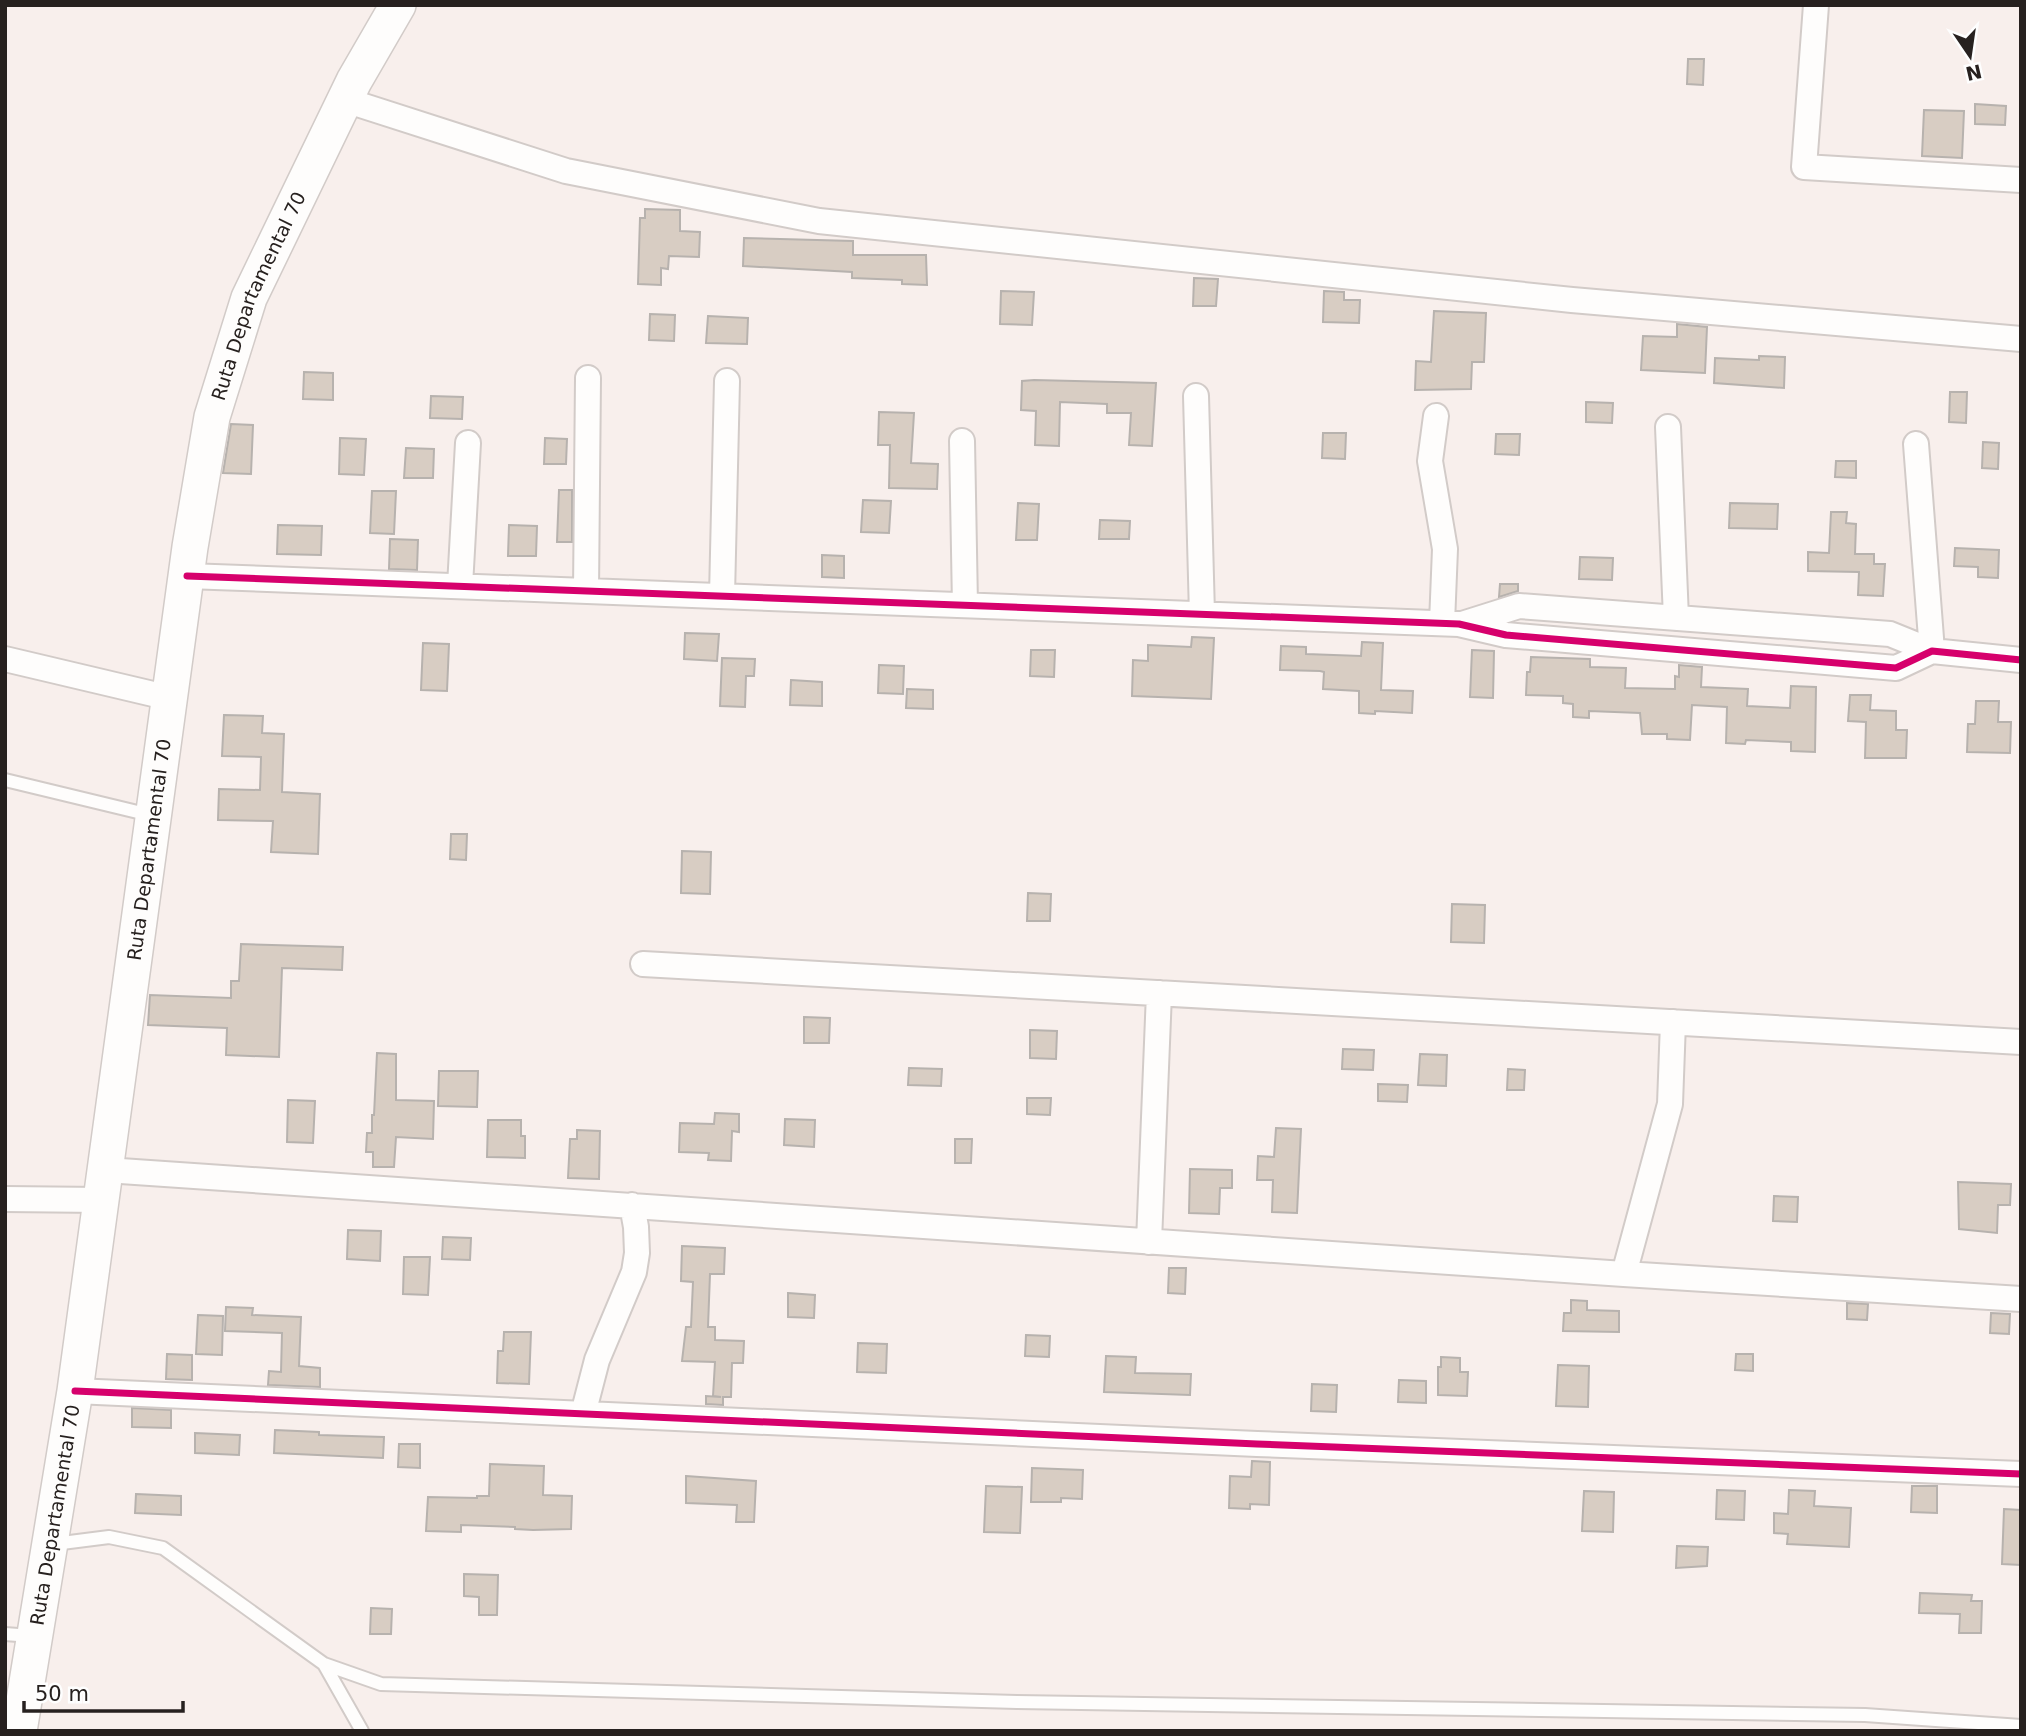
<svg xmlns="http://www.w3.org/2000/svg" width="2026" height="1736" font-family="'DejaVu Sans',sans-serif">
  <style>
    .building { fill: #d8cdc3; stroke: #b7b2ae; stroke-width: 2 }
    .lines { fill: none; stroke-linecap: round; stroke-linejoin: round }
    .service-casing { stroke: #d2cbc8; stroke-width: 16 }
    .minor-casing { stroke: #d2cbc8; stroke-width: 28 }
    .secondary-casing { stroke: #d2cbc8; stroke-width: 38 }
    .service { stroke: #fefdfc; stroke-width: 12 }
    .minor { stroke: #fefdfc; stroke-width: 24 }
    .secondary { stroke: #fefdfc; stroke-width: 35 }
    .cycleway-casing { stroke: #fefefe; stroke-width: 11 }
    .cycleway { stroke: #d6006c; stroke-width: 7 }
    .labels { text-anchor: middle; dominant-baseline: central; stroke-width: 7; stroke-linejoin: round; paint-order: stroke }
    .street-label { font-size: 19px; fill: #27211f; stroke: #fefefe }
  </style>
  <rect width="100%" height="100%" fill="#f8efec"/>
  <path class="building" d="M1688 59H1704L1703 85 1687 84Z
    M1975 104 2006 106 2005 125 1975 124Z
    M1924 110 1964 111 1962 158 1922 156Z
    M645 209 680 210V231L700 232 699 257 669 256 668 269 661 268V285L638 284 640 218H645Z
    M744 238 853 241V255H926L927 285 902 284V280L852 278V272L743 266Z
    M1194 278 1218 279 1216 306H1193Z
    M1001 291 1034 292 1032 325 1000 324Z
    M1324 291 1344 292V300H1360L1359 323 1323 322Z
    M1434 311 1486 313 1484 362H1472L1471 389 1415 390 1416 361 1431 362Z
    M650 314 675 315 674 341 649 340Z
    M708 316 748 318 747 344 706 343Z
    M1677 324 1707 327 1705 373 1641 370 1643 336 1677 337Z
    M1759 356 1785 357 1784 388 1714 383 1715 358 1759 360Z
    M304 372 333 373V400L303 399Z
    M1034 380 1156 383 1152 446 1129 445 1131 413H1107V404L1060 402 1059 446 1035 445 1036 411 1021 410 1022 381Z
    M1950 392H1967L1966 423 1949 422Z
    M431 396 463 397 462 419 430 418Z
    M1586 402 1613 403 1612 423 1586 422Z
    M879 412 914 413 911 463 938 464 937 489 889 488 890 445H878Z
    M231 424 253 425 251 474 223 473Z
    M1323 433H1346L1345 459 1322 458Z
    M1496 434H1520L1519 455 1495 454Z
    M340 438 366 439 364 475 339 474Z
    M545 438 567 439 566 464H544Z
    M1983 442 1999 443 1998 469 1982 468Z
    M406 448 434 449 433 478H404Z
    M1836 461H1856V478L1835 477Z
    M559 490H572V542H557Z
    M372 491H396L394 534 370 533Z
    M863 500 891 501 889 533 861 532Z
    M1018 503 1039 504 1037 540H1016Z
    M1730 503 1778 504 1777 529 1729 528Z
    M1831 512H1847L1846 523 1856 524 1855 554H1874V564H1885L1883 596 1858 595 1859 572 1808 571V552L1829 553Z
    M1100 520 1130 521 1129 539H1099Z
    M278 525 322 526 321 555 277 554Z
    M509 525 537 526 536 556H508Z
    M390 539 418 540 417 570 389 569Z
    M1955 548 1999 550 1998 578 1978 577V567L1954 566Z
    M822 555 844 556V578L822 577Z
    M1580 557 1613 558 1612 580 1579 579Z
    M1500 584H1518V591L1499 597Z
    M685 633 719 634 717 661 684 659Z
    M1192 637 1214 638 1211 699 1132 696 1133 660 1148 661V645L1191 647Z
    M1362 642 1383 643 1381 690 1413 691 1412 713 1375 711V714L1359 713V691L1323 689 1324 672 1320 671 1280 670 1281 646 1306 647V654L1361 656Z
    M423 643 449 644 447 691 421 690Z
    M1031 650H1055L1054 677 1030 676Z
    M1472 650 1494 651 1493 698 1470 697Z
    M1531 657 1590 659V667L1626 668 1625 688 1675 689V676L1679 677V665L1702 667 1701 687 1748 689 1747 706 1790 708 1791 686 1816 687 1815 752 1791 751V742L1746 740 1745 744 1726 743 1727 707 1692 705 1690 740 1667 739V734H1642L1640 713 1589 711V718L1573 717V704L1563 703V696L1526 695 1527 672H1530Z
    M722 658 755 659 754 676H746L745 707 720 706Z
    M879 665 904 666 903 694 878 693Z
    M791 680 822 682V706L790 705Z
    M907 689 933 690V709L906 708Z
    M1850 695H1871L1870 710 1896 711V730H1907L1906 758H1865L1866 722 1848 721Z
    M1976 701H1999L1998 722H2011L2010 753 1967 752 1968 724H1975Z
    M224 715 263 716 262 733 284 734 282 792 320 794 318 854 271 852 273 821 218 820 219 789 260 790 261 757 222 756Z
    M451 834H467L466 860 450 859Z
    M682 851 711 852 710 894 681 893Z
    M1028 893 1051 894 1050 921H1027Z
    M1452 904 1485 905 1484 943 1451 942Z
    M241 944 343 947 342 970 282 968 279 1057 226 1055 227 1028 148 1025 150 995 231 998V981H239Z
    M804 1017 830 1018 829 1043H804Z
    M1030 1030 1057 1031 1056 1059 1030 1058Z
    M1343 1049 1374 1050 1373 1070 1342 1069Z
    M377 1053 396 1054V1100L434 1101 433 1139 396 1137 394 1167H373V1152H366L367 1133H372V1115H374Z
    M1420 1054 1447 1055 1446 1086 1418 1085Z
    M909 1068 942 1069 941 1086 908 1085Z
    M1508 1069 1525 1070 1524 1090H1507Z
    M439 1071H478L477 1107 438 1106Z
    M1378 1084 1408 1085 1407 1102 1378 1101Z
    M1027 1098H1051L1050 1115 1027 1114Z
    M288 1100 315 1101 313 1143 287 1142Z
    M715 1113 739 1114V1132L732 1131 731 1161 708 1160 709 1153 679 1152 680 1123 714 1124Z
    M785 1119 815 1120 814 1147 784 1145Z
    M488 1120H521V1136H525V1158L487 1157Z
    M1276 1128 1301 1129 1297 1213 1272 1212 1273 1180H1257L1258 1156 1274 1157Z
    M577 1130 600 1131 599 1179 568 1178 570 1139H577Z
    M955 1139H972L971 1163H955Z
    M1190 1169 1232 1170V1188H1220L1219 1214 1189 1213Z
    M1958 1182 2011 1184 2010 1205H1998L1997 1233 1959 1229Z
    M1774 1196 1798 1197 1797 1222 1773 1221Z
    M348 1230 381 1231 380 1261 347 1259Z
    M443 1237 471 1238 470 1260 442 1259Z
    M682 1246 725 1248 724 1274H710L708 1327H715V1340L744 1341 743 1363H732L731 1397H723V1405L706 1404V1396L721 1397 713 1396 715 1362 682 1361 686 1327H691L693 1282 681 1281Z
    M404 1257H430L428 1295 403 1294Z
    M1169 1268H1186L1185 1294 1168 1293Z
    M788 1293 815 1295 814 1318 788 1317Z
    M1571 1300 1587 1301V1310L1619 1311V1332L1563 1331 1564 1313H1571Z
    M1847 1303 1868 1304 1867 1320 1847 1319Z
    M226 1307 253 1308 252 1315 301 1317 299 1366 320 1368V1387L268 1385 269 1371 281 1372 282 1333 225 1331Z
    M1991 1313 2010 1314 2009 1334 1990 1333Z
    M198 1315 223 1316 222 1355 196 1354Z
    M504 1332H531L529 1384 497 1383 498 1351H503Z
    M1026 1335 1050 1336 1049 1357 1025 1356Z
    M858 1343 887 1344 886 1373 857 1372Z
    M167 1354 192 1355V1380L166 1379Z
    M1736 1354H1753V1371L1735 1370Z
    M1106 1356 1136 1357 1135 1373 1191 1374 1190 1395 1104 1392Z
    M1441 1357 1460 1358V1372H1468L1467 1396 1438 1395V1367H1441Z
    M1558 1365 1589 1366 1588 1407 1556 1406Z
    M1399 1380 1426 1381V1403L1398 1402Z
    M1312 1384 1337 1385 1336 1412 1311 1411Z
    M132 1408 171 1410V1428L132 1427Z
    M275 1430 319 1432V1435L384 1437 383 1458 274 1453Z
    M195 1433 240 1435 239 1455 195 1453Z
    M399 1444H420V1468L398 1467Z
    M1252 1461 1270 1462 1269 1505 1250 1504V1509L1229 1508 1230 1476 1251 1477Z
    M490 1464 544 1466 543 1495 572 1496 571 1529 533 1530 515 1529V1527L461 1525V1532L426 1531 428 1497 477 1498V1496H489Z
    M1032 1468 1083 1470 1082 1499 1061 1498V1502H1031Z
    M686 1476 756 1481 754 1522H736L737 1505 686 1503Z
    M986 1486 1022 1487 1020 1533 984 1532Z
    M1912 1486H1937V1513L1911 1512Z
    M1717 1490 1745 1491 1744 1520 1716 1519Z
    M1789 1490 1815 1491 1814 1506 1851 1508 1849 1547 1787 1544 1788 1534 1774 1533V1513L1788 1514Z
    M1584 1491 1614 1492 1613 1532 1582 1531Z
    M136 1494 181 1496V1515L135 1513Z
    M2004 1509 2021 1510V1565L2002 1564Z
    M1677 1546 1708 1547 1707 1566 1676 1568Z
    M464 1574 498 1575 497 1615H479V1597L464 1596Z
    M1920 1593 1972 1595 1971 1601H1982L1981 1633H1959L1960 1614 1919 1613Z
    M371 1608 392 1609 391 1634H370Z"/>
  <g class="lines">
    <g class="service-casing">
      <path id="service" d="M5 780 150 815
        M54 1544 109 1537 163 1548 324 1664 381 1684 1017 1702 1865 1715 2021 1726
        M5 1634 31 1636
        M324 1664 362 1731"/>
    </g>
    <g class="minor-casing">
      <path id="minor" d="M1816 5 1804 167 2021 180
        M345 100 566 171 819 221 1572 300 2021 339
        M1196 396 1202 614
        M1436 416 1430 461 1445 549 1442 623
        M1668 427 1676 618
        M962 441 965 605
        M187 576 1459 624 1506 635 1896 668 1932 651 2021 660
        M460 586 468 443
        M586 591 588 378
        M722 596 727 381
        M1462 624 1519 606 1890 634 1932 651 1916 444
        M5 659 170 698
        M643 964 2021 1042
        M106 1170 1624 1274 2021 1299
        M5 1199 101 1200
        M1149 1242 1159 993
        M1624 1274 1670 1104 1673 1022
        M75 1391 1257 1444 2021 1474
        M583 1414 597 1360 634 1272 637 1253 636 1227 632 1205"/>
    </g>
    <g class="secondary-casing">
      <g id="secondary">
        <path id="s1" d="M19 1731 75 1391 190 547 212 417 249 298 354 81 398 5"/>
      </g>
    </g>
    <use href="#service" class="service"/>
    <use href="#minor" class="minor"/>
    <use href="#secondary" class="secondary"/>
    <g class="cycleway-casing">
      <path id="cycleway" d="M187 576 1459 624 1506 635 1896 668 1932 651 2021 660
        M75 1391 1257 1444 2021 1474"/>
    </g>
    <use href="#cycleway" class="cycleway"/>
  </g>
  <g class="labels">
    <g class="street-label">
      <text stroke="none"><textPath href="#s1" startOffset="1458">Ruta Departamental 70</textPath></text>
      <text stroke="none"><textPath href="#s1" startOffset="891">Ruta Departamental 70</textPath></text>
      <text stroke="none"><textPath href="#s1" startOffset="219">Ruta Departamental 70</textPath></text>
    </g>
  </g>
  <rect width="2026" height="1736" fill="none" stroke="#27211f" stroke-width="14"/>
  <g transform="translate(1970 56) rotate(167)" stroke="#fefefe" stroke-width="5" paint-order="stroke">
  <path d="M0-5L12 26L0 18L-12 26Z" fill="#27211f"/>
  <text y="-10" font-size="19" font-weight="bold" text-anchor="middle" fill="#27211f">N</text>
  </g>
  <path d="M24 1701v10h159v-10" fill="none" stroke="#27211f" stroke-width="3.5"/>
  <text x="35" y="1701" font-size="21" fill="#27211f" stroke="#fefefe" stroke-width="5" paint-order="stroke">50 m</text>
</svg>
